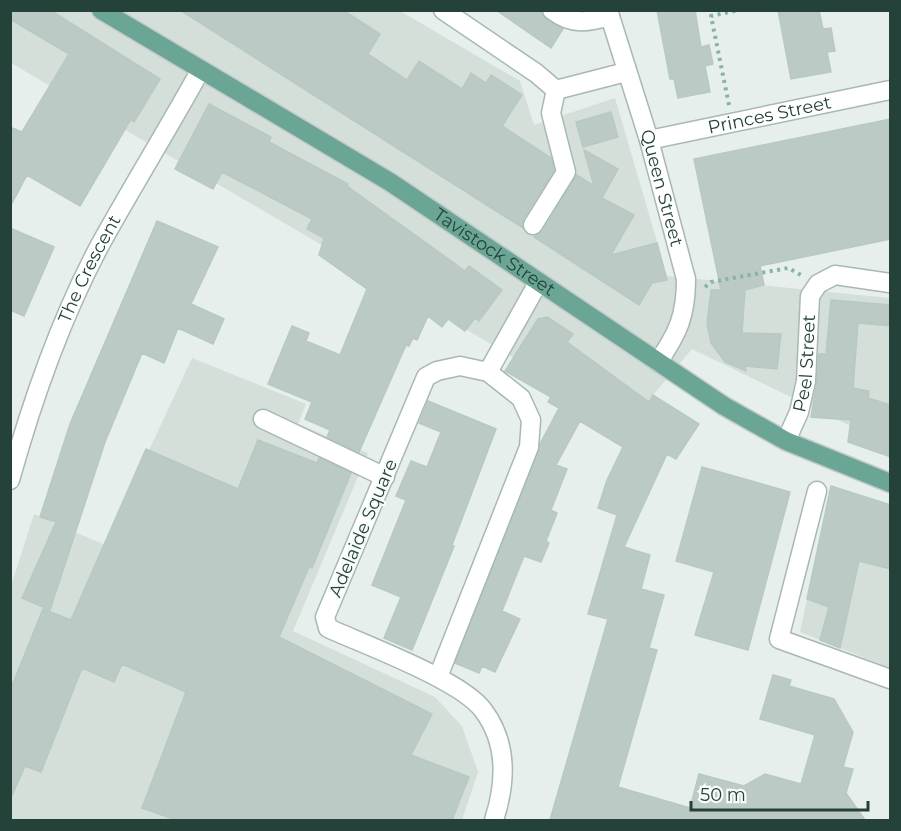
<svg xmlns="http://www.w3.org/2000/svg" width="901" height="831" font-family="Montserrat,sans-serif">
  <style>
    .built { fill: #d4dfda }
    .building { fill: #bbcac4; stroke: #b8c9c2; stroke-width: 1.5 }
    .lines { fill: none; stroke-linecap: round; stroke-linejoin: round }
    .minor-casing { stroke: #a8b8b2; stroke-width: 21 }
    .major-casing { stroke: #c2cac8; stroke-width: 21 }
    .path { stroke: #86b3a5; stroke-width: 4; stroke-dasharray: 3 4.5; stroke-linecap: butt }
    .minor { stroke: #fff; stroke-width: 18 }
    .major { stroke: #6aa596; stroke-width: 18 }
    .labels { text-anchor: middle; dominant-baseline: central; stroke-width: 4.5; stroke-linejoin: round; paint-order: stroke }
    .street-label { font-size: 18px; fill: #24423a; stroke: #f7fbf9 }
  </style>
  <rect width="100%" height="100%" fill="#e6efeb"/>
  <path class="built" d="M11 11H400L520 81 534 125 615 98 667 276 890 298V445L692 349 653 395 634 428 11 63Z
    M192 358 306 404 298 424 368 453 293 631 435 697 462 726 478 772 462 820H11V586L34 514 105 545Z
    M831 486 890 505V668L800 632Z"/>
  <path class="building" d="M10 10H50L160 79 134 122 131 119 80 206 27 175 10 207V127L22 132 69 54 10 19Z
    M180 10H343L380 34 368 54 407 80 419 61 462 89 471 73 486 83 491 75 522 95 502 126 551 158 554 170 523 219V228Z
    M496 10H541L546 19 563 29 551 48Z
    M657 10H695L701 47 709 45 713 64 705 66 710 92 678 98 674 79H670Z
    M778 10H819L823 29 831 28 835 51 827 52 831 72 791 79Z
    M209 104 271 137 269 142 348 184 347 186 465 271 469 266 502 290 479 321 475 318 465 331 448 319 442 327 428 316 417 340 413 338 409 346 406 345 359 452 327 437 330 430 305 419 312 402 268 384 292 326 309 333 306 341 340 355 367 289 319 255 324 238 307 229 312 219 222 172 213 189 175 169Z
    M611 112 618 137 583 147 576 122Z
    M891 119V239L760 266 764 285 745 290 742 333 781 334 777 369 745 366 746 371 725 362 711 343 707 324 711 290H721L694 159Z
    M584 150 618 169 602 198 634 215 611 255 657 243 667 280 652 283 639 305 534 237 543 231 577 175 594 186Z
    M157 221 218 247 191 304 224 319 213 344 178 328 164 363 142 353 105 442 50 610 22 598 56 522 40 517 70 424Z
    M10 228 54 247 24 316 10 310Z
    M831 300 891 305V326L858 323 853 388 869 391 868 398 891 405V457L848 442 851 420 811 417 817 382 819 354H826Z
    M547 317 573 334 567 342 649 402 653 395 699 424 676 459 667 454 624 547 650 555 641 589 664 595 649 648 657 650 618 787 690 808 699 774 744 786 765 774 801 784 815 735 760 719 773 675 791 680 789 686 834 699 853 732 843 767 853 769 846 793 865 820H550L608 619 588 614 617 515 598 508 607 480 623 447 580 421 556 465 567 469 551 510 557 513 546 541 549 543 541 562 524 556 502 611 520 619 495 672 482 666 479 673 455 663 540 444 559 408 548 402 551 397 505 371 538 319Z
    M428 401 496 429 452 545 454 546 412 650 384 638 401 597 372 585 406 500 396 496 411 461 427 467 441 432 419 423Z
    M258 440 317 463 319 458 351 473 312 568 309 567 279 637 432 714 411 755 469 777 452 820H176L142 808 186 692 122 664 114 682 82 668 41 772 25 766 10 800V691L43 609 71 620 146 449 238 489Z
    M702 467 790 492 748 650 695 635 714 572 676 561Z
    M831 486 891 505V569L859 561 840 648 820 640 829 607 807 599Z"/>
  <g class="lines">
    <g class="minor-casing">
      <g id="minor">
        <path d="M443 10 536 73 556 90"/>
        <path d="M552 10C572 25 587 23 610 16"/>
        <path id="s1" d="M608 10 649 140 686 279C686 316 678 333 658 362"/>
        <path id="s2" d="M649 140 890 90"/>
        <path d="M533 225 566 172 551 113 556 90 626 72"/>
        <path d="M488 372 538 283"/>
        <path d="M263 419 385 477"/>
        <path id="s3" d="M786 441 799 412 806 381 810 296 818 284 835 275 890 283"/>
        <path id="s4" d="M10 480C32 401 61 318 100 245 132 187 168 129 200 71"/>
        <path d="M817 491 779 639 890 679"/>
        <path d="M438 677 529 447 531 420 521 398 488 372 460 366 437 371 426 377 325 617 328 628C365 645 461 680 483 710 508 743 506 783 494 820"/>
      </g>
    </g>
    <g class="major-casing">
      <g id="major">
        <path id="s5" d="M101 10 390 182 724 406 786 441 890 483"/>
      </g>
    </g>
    <path class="path" d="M729 105 711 16 739 10
      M705 287 711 282 788 268 801 275"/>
    <use href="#minor" class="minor"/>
    <use href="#major" class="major"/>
  </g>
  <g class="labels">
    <g class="street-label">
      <text stroke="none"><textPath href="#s2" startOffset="123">Princes Street</textPath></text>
      <text stroke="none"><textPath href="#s1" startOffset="186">Queen Street</textPath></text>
      <text stroke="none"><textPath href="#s5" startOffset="462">Tavistock Street</textPath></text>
      <text stroke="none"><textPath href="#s4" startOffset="226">The Crescent</textPath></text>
      <text stroke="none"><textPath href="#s3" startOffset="81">Peel Street</textPath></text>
      <text transform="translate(363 528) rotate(-67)">Adelaide Square</text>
    </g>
  </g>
  <rect width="901" height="831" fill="none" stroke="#24423a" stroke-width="24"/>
  <path d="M691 801v9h177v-9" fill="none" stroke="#24423a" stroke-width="3"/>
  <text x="700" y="801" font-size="18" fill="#24423a" stroke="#f7fbf9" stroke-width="4.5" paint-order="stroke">50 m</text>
</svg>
